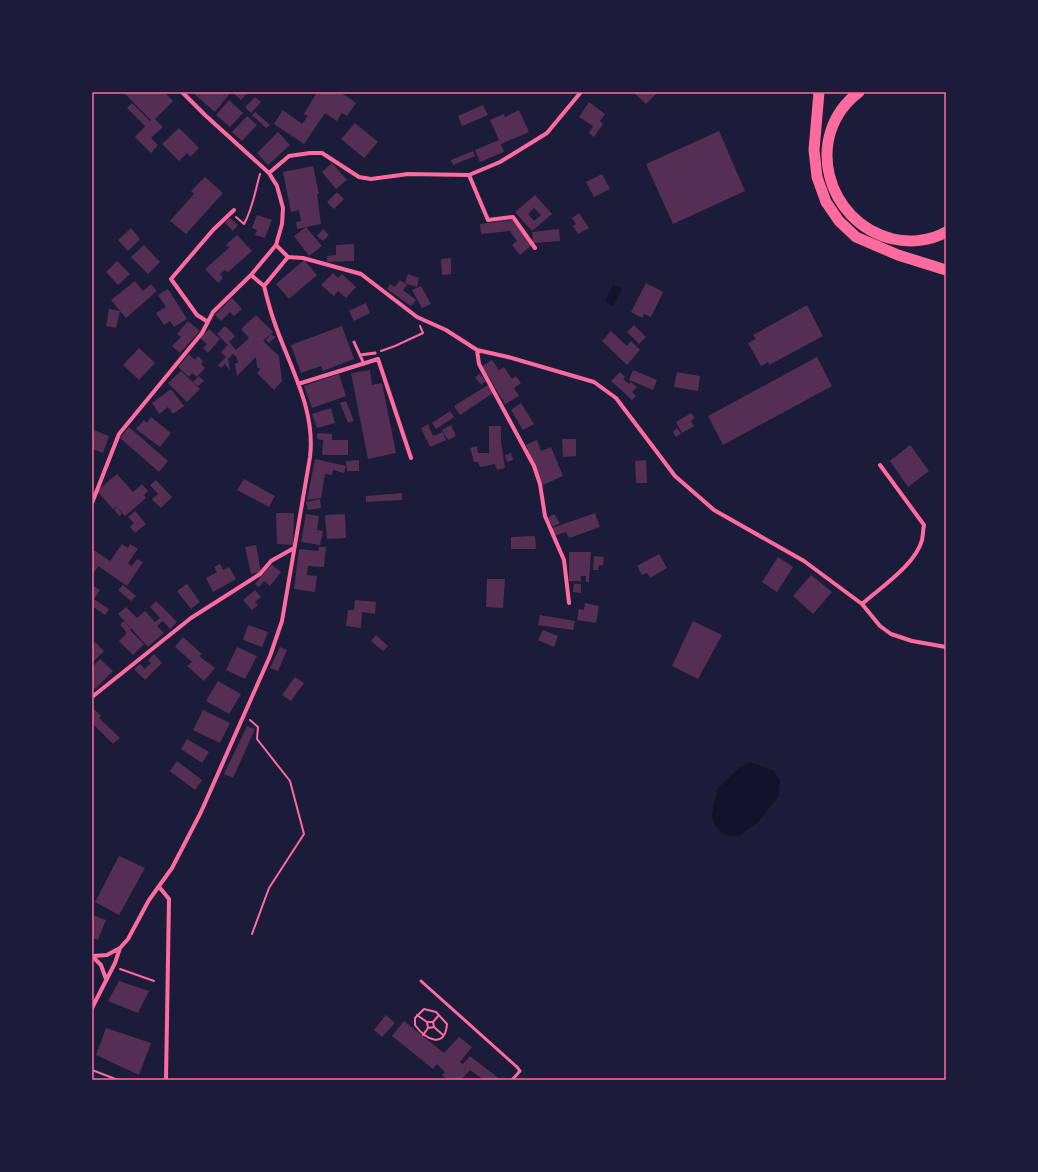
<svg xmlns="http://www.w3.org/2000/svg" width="1038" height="1172" font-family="Figtree,sans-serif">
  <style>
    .water { fill: #12122b }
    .building { fill: #542f53; fill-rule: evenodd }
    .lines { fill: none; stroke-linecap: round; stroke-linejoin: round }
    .path { stroke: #ff6b9d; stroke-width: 2 }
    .service { stroke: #ff6b9d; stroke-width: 3 }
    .minor { stroke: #ff6b9d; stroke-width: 4 }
    .motorway { stroke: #ff6b9d; stroke-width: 11 }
    .neatline { fill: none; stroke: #ff6b9d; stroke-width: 1.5 }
  </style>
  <rect width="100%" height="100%" fill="#1b1b3a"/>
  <path class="water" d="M613 285 622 289 613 306 605 302Z
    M750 762 774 771 780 780 779 796 757 823 739 836 726 835 716 827 712 816 717 789 739 768Z"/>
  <path class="building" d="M123 92H164L173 101 155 119 163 127 151 138 158 145 151 153 135 137 151 120Z
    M192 92H231L215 112Z
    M232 92H248L241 100Z
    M317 92H340L356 103 347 116 342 113 337 121 325 113 304 144 274 124 283 110 302 124 308 116 304 114Z
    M633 92H658L646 104Z
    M255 97 261 102 251 113 245 107Z
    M229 100 243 113 230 127 216 115Z
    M589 102 605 114 600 121 603 124 594 137 589 133 593 126 579 117Z
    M132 103 150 121 145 126 127 108Z
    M483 105 488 115 462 126 458 116Z
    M519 110 529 132 501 144 504 152 480 162 475 150 499 140 490 120 504 114 505 117Z
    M255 112 270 125 266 128 252 115Z
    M247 116 257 125 242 141 232 132Z
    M355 123 378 142 364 158 341 139Z
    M179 128 199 148 190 157 187 153 179 161 162 144Z
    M719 131 745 191 673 224 646 164Z
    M278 132 290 145 268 165 257 153Z
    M473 151 475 156 453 165 451 160Z
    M332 163 347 180 336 189 322 172Z
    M313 166 319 194H317L321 224 297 229 296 222 301 221 299 210 291 212 283 172Z
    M602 174 610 189 594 197 586 182Z
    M205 177 223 193 186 234 170 221 194 194 191 191Z
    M337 192 344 199 334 209 327 202Z
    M535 195 552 214 532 231 515 212ZM534 208 541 215 534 221 528 214Z
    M579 213 589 228 578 234 573 226 576 224 572 218Z
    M257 215 272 220 265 238 255 235 257 230 252 228Z
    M230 218 238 225 233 231 225 223Z
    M512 220 532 245 520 255 512 245 517 241 510 231 481 234 480 224Z
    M306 227 322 246 309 256 294 236Z
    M131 228 140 239 128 251 118 240Z
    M323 229 329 235 323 241 317 236Z
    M559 229 560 241 533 243 532 232Z
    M237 235 252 251 228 272 225 270 220 274 223 278 218 283 205 269 230 247 226 246 227 244Z
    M354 244V261L327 262V256L336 255V245Z
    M144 245 160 262 148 274 131 257Z
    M451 258V274L442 275 441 259Z
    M304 260 317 275 289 299 276 284Z
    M117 261 130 274 118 285 106 272Z
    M333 273 338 278 342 274 356 287 346 298 338 291 334 296 321 285Z
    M408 274 419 278 417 287 405 283Z
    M400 280 407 285 403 290 416 300 411 306 387 289 390 284 395 287Z
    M135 281 143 291 151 284 157 291 126 318 111 300Z
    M646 283 663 292 651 317 644 314 642 318 631 312Z
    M421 286 431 304 422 308 412 290Z
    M168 289 187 319 174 327 170 321 164 325 156 313 166 307 158 295Z
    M232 298 242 309 234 316 230 312 221 321 215 315Z
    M366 303 370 313 354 321 349 311Z
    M807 305 823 336 769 365 768 362 761 366 748 343 756 339 753 335Z
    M109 309 120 311 116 328 106 326Z
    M256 315 273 332 263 341 279 356 282 381 274 390 257 373 260 369 257 367 256 357 237 376 235 363H238L237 358 233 354 228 359 230 370 225 364 221 368 218 365 226 357 221 352 228 345 217 334 225 326 235 336 229 342 236 350 249 338 241 329Z
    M188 321 200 331 180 353 172 346 181 337 177 334Z
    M634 325 646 337 639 344 627 332Z
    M342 326 354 359 323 371 321 366 301 373 291 345Z
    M209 329 220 339 208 353 203 348 207 344 200 338Z
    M611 331 627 346 631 341 640 350 627 365 602 341Z
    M271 334 275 337 269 343 266 340Z
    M139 348 155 363 139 380 123 365Z
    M189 354 195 360 198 356 203 361 201 364 205 368 197 377 192 373 189 377 178 367Z
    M817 357 832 386 723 445 708 416Z
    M492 360 499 370 504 367 512 379 516 376 521 383 514 388 519 396 505 404 482 366Z
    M370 370 372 385 382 383 396 453 368 459 351 373Z
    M633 370 657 380 653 390 629 380Z
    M181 371 200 389 187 402 168 383Z
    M620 372 625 377 623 379 629 384 631 382 637 387 632 392 636 396 632 400 611 381Z
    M677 372 700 376 698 391 674 387Z
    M339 374 346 396 312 408 304 386Z
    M480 374 486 381 481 385 475 377Z
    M199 376 204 381 198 386 193 382Z
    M488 385 493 393 460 415 454 406Z
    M171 389 184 406 173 414 168 407 159 414 152 403Z
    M346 401 354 421 348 423 340 403Z
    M521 403 534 424 523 430 511 410Z
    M331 408 335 423 317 428 312 414Z
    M450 411 454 417 436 429 432 423Z
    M691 413 695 418 691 421 694 426 682 433 676 422Z
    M151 417 171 433 160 447 136 429 144 420 147 423Z
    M428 424 433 436 443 432 446 440 430 447 421 428Z
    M451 425 456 436 448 440 442 430Z
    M489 426H501V442L505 468 497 470 495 464 480 467 478 462H474L470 448 477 446 478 453H489Z
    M129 427 168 461 159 472 120 438Z
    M677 428 681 434 676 437 673 432Z
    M94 430 109 436 103 453 92 449Z
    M317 433 332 434V440H348V455H322L323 440 317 439Z
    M562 439H576V456L563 457Z
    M537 440 541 451 551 447 563 476 543 485 526 445Z
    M910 445 929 471 908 487 890 461Z
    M511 453 513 460 507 462 505 455Z
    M315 459 346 466 344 473 333 470 332 475 325 474 321 498 307 500Z
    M359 460V471H347L346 461Z
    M646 460 647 483H636L635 461Z
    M117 474 133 492 142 484 148 491 144 495 146 498 125 516 116 506 113 509 97 491Z
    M244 479 275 496 269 507 237 490Z
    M156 480 172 497 161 508 152 499 158 494 150 485Z
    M402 493V500L366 502V496Z
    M320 499 321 508 308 510 306 502Z
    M117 507 122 514 119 516 114 509Z
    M135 511 146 524 135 533 130 527 134 523 128 517Z
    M276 513H294L293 545 277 544Z
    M595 513 600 527 569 538 566 532 554 536 552 528Z
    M306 514 319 516 317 530 323 531 320 545 301 542Z
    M345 514 346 538 327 539 325 515Z
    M554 514 560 523 553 527 548 518Z
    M535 536 536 549H511V537Z
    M122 544 128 548 130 544 138 549 128 563 132 566 137 559 143 562 127 586 98 566 92 576V549L110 561Z
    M256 545 261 572 251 574 245 547Z
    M319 547H326L324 567 308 566 307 575 317 576 315 592 294 589 299 549 318 551Z
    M569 552H591L589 582H586V576H581V581H569Z
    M659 554 667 568 650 578 647 573 642 575 637 566Z
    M594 556 604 557 603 566 599 565 598 570H593Z
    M778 557 793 567 777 592 762 582Z
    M220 564 223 570 229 567 236 579 213 592 206 578 217 572 214 567Z
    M271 564 281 572 270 586 264 581 259 587 255 584Z
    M811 575 832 592 813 614 793 596Z
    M487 579H505L503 608 486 607Z
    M187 584 200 602 191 609 177 591Z
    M574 584H581V593L573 592Z
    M92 585 100 590 94 599 109 609 105 615 92 606Z
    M123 585 136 596 131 601 118 590Z
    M255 590 261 597 255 602 258 605 252 610 243 600Z
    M355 600 376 602 375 614 362 612 361 628 346 626 348 610H354Z
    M156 601 177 622 170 629 163 621 157 626 164 633 148 647 118 614 126 607 137 618 145 611 155 622 160 618 150 607Z
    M585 603 599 606 596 623 577 620 579 609 584 610Z
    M540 615 575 621 573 630 538 625Z
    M124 621 131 629 130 630 144 644 133 655 119 641 127 633 120 625Z
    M693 621 722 635 698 679 672 666Z
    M248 625 268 632 262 647 243 640Z
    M543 630 558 636 554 647 538 640Z
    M376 635 388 646 383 651 371 641Z
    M183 637 202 654 199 656 215 668 204 681 187 666 192 662 175 647Z
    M95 642 104 651 94 661 92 659V646Z
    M237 647 257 656 245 679 226 670Z
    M280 647 287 650 278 671 270 668Z
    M154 654 162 663 145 680 134 669 140 664 145 669 151 663 148 660Z
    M100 659 113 671 95 689 92 686V667Z
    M295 677 304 683 291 701 282 695Z
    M218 681 241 694 229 714 206 701Z
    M92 707 101 716 99 718 120 738 113 744 92 723Z
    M203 710 230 723 220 743 193 730Z
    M247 726 255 729 233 778 224 774Z
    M187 739 209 752 202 763 181 749Z
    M177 761 202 780 195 790 170 771Z
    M119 856 145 868 119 915 95 902Z
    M92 915 106 920 98 940 92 938Z
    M119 981 149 991 138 1013 108 1001Z
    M386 1015 395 1023 382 1037 374 1030Z
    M404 1021 444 1053 459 1037 472 1047 460 1062 463 1064 470 1056 501 1080H484L470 1070 461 1080H448L442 1075 445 1072 437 1064 433 1069 392 1036Z
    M106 1028 151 1043 139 1075 96 1055Z"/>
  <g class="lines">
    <path class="path" d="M236 217 244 224C253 208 255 191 260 174
      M381 351 395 346 423 333 420 326
      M250 720 258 727 257 739 290 781 304 834 269 888 252 934
      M120 969 154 981
      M424 1009 436 1012 447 1024C445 1050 425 1039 415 1025V1018Z
      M417 1015 427 1022
      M433 1022 439 1015
      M434 1027 428 1028 427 1022H433L434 1027 443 1035
      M423 1035 428 1028
      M92 1070 118 1080"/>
    <path class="service" d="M354 342 364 364
      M360 355 375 353
      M421 981 517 1067 520 1071 512 1080"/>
    <path class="minor" d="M269 173 289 156 310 153H322L359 177 371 179 408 174 469 175 500 162 547 133 581 92
      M469 175 488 220 513 217 535 248
      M276 245 288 257
      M288 257 303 258 361 274 417 317 446 330 477 350 508 357 594 382 616 398 675 476 714 510 804 561 862 604 880 626 891 634 912 641 946 647
      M251 275 264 286
      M264 286 288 257
      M208 322 197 315 171 279 213 230 234 210
      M477 350 479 364 534 466 540 484 545 516 564 560 569 603
      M298 384 378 359 411 458
      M92 503 119 434 202 333 213 312 251 275 276 245 282 224 283 208 277 186 269 173 205 115 182 92
      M862 604C880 588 916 564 922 540 923 535 923 530 924 525L880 465
      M92 697 191 618 260 574 271 561 294 548
      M160 888 169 899 166 1080
      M92 956 107 955 120 948 128 939 149 900 172 868 201 812 270 656 282 621 310 457C316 409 289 366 274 321 270 310 267 298 264 286
      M92 956 101 965 106 979
      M92 1008 115 963 120 948"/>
    <path class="motorway" d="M819 92 814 150 817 177 826 202 839 221 856 237 898 255 946 270
      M859 92C802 135 826 223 893 239 910 243 930 241 946 232"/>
  </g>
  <rect width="1038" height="1172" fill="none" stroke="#1b1b3a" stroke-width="186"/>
  <rect x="93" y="93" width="852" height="986" class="neatline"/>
</svg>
